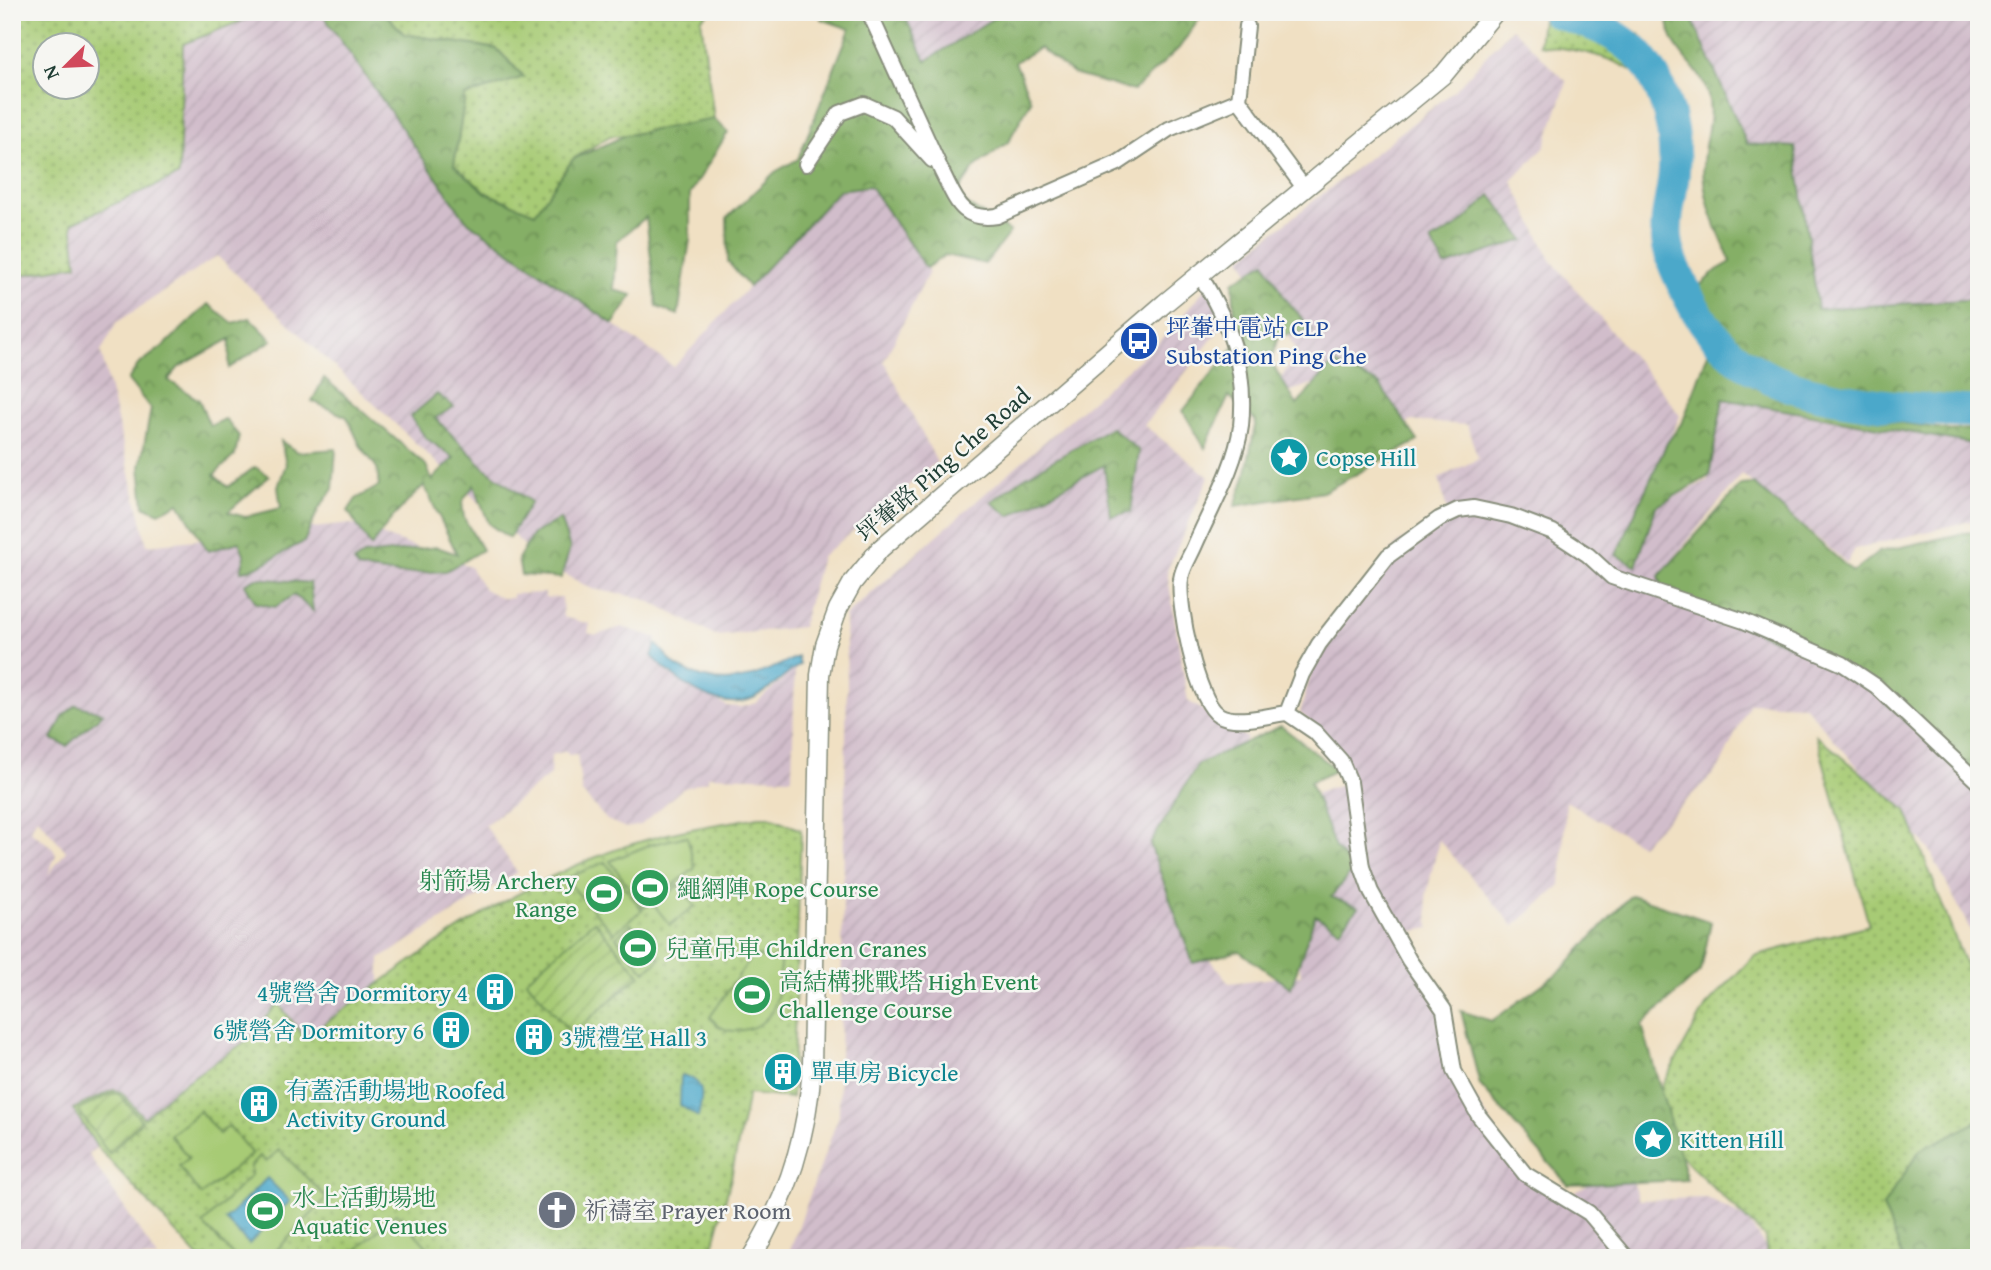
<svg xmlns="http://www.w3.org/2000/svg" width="1991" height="1270" font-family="'Gentium Book Plus','Noto Serif SC',serif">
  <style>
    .industrial { fill: url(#industrial-furrows); fill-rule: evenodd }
    .grass { fill: url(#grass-dots); stroke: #638454; stroke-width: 2; fill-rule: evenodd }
    .forest { fill: url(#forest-crowns); stroke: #52764d; stroke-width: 2 }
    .garden { fill: url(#garden-furrows); stroke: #638454; stroke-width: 2 }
    .pitch { fill: #a7cb75; stroke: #638454; stroke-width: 2 }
    .water { fill: url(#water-ripples); stroke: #36727f; stroke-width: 2 }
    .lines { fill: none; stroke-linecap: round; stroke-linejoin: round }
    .river { stroke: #4ca8ca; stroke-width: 32 }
    .minor-casing { stroke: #888e7c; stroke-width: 18 }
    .tertiary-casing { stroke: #888e7c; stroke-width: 21 }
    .minor { stroke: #fff; stroke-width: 14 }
    .tertiary { stroke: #fff; stroke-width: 18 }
    .labels { text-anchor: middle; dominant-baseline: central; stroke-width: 5; stroke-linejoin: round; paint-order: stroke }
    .transit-label { font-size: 24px; fill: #164399; stroke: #f6f6f2; text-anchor: start }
    .culture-label { font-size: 24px; fill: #0d838f; stroke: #f6f6f2; text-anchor: start }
    .street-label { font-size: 24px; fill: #1f3d34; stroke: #f6f6f2 }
    .leisure-label { font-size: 24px; fill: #27864d; stroke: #f6f6f2; text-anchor: start }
    .worship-label { font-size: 24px; fill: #5b616d; stroke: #f6f6f2; text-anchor: start }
  </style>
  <defs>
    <pattern id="industrial-furrows" width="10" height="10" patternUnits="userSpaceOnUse" patternTransform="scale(1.75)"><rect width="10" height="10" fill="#d1bdcb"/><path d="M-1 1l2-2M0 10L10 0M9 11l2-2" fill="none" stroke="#b3a3af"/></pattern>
    <pattern id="grass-dots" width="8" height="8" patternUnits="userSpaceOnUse" patternTransform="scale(1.75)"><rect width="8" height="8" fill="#a7cb75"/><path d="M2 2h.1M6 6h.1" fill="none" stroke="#87a661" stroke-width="1.8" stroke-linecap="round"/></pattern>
    <pattern id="forest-crowns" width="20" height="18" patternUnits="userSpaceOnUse" patternTransform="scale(1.75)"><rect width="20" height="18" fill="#85af66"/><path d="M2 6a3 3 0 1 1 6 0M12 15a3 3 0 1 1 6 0" fill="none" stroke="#6c9055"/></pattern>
    <pattern id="garden-furrows" width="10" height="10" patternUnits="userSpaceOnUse" patternTransform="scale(1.75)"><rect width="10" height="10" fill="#a7cb75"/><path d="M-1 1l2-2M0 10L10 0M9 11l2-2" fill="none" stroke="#87a661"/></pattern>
    <pattern id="water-ripples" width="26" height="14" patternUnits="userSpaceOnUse" patternTransform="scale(1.75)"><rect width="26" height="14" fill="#4ca8ca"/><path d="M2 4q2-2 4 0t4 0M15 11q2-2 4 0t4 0" fill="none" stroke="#3f8aa5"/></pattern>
  </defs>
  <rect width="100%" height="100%" fill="#f6f6f2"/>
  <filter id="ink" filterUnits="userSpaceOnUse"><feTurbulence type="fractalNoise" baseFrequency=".0143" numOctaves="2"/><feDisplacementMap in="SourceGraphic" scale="14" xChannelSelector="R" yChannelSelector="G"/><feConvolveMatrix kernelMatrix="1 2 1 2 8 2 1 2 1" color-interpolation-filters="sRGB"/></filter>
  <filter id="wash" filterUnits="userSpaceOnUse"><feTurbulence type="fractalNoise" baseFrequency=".00686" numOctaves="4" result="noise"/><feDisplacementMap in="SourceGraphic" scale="28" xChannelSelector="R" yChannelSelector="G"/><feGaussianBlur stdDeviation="1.57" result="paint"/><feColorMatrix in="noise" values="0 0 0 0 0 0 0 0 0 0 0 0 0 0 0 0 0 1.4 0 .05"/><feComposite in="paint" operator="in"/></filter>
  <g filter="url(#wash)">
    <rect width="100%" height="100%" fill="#f0e0c3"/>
    <path class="industrial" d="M247 12H321L466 220 674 367 839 190 870 186 929 272 884 361 937 462 821 557 802 627 717 636 642 598 592 589 542 562 217 256 116 323 101 352 147 545 351 524 470 567 484 589 501 598H512V594L545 593V598L562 597 563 617 590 624 588 633 596 635 622 627 657 638 652 656 670 675 727 706 742 707 756 703 795 669 792 778 708 776V780L682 789 641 825 626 828 607 820 582 793 577 754 568 755 567 751 551 755 550 775 485 825 517 872 380 959V983L305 1038 278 1003 249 1039 174 1090 144 1118 121 1092 74 1109 97 1147 88 1154 158 1258H12V277L77 265 72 223 179 175 183 29ZM37 817 66 851 48 875 56 855 52 847 30 831Z
      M903 12H1003L926 61Z
      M1689 12H1979V302L1819 314 1794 152 1747 144Z
      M1512 28 1567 82 1545 146 1512 181 1551 260 1664 393 1680 416 1616 554 1656 507 1708 480 1723 399 1979 445V519L1855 549 1847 563 1742 474 1659 576 1868 681 1979 793V947L1929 849 1804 705 1750 703 1719 768 1641 845 1566 801 1561 885 1514 926 1439 840 1426 897 1430 928 1395 935 1444 1010 1451 1060 1519 1168 1565 1198 1602 1177 1632 1180 1639 1200 1707 1198 1746 1219 1766 1248 1764 1258H787L839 1115 847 680 845 616 1169 333 1207 286 1227 320 1144 425 1209 477 1167 571 1188 701 1247 738 1161 830 1188 930 1229 983 1301 975 1292 908 1317 793 1350 782 1340 748 1300 713 1319 644 1398 543 1448 515 1439 478 1478 459 1467 425 1411 421 1385 436 1336 376 1270 398 1297 351 1241 258 1455 90Z"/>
    <path class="grass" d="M12 12H264L183 44 179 175 72 223 77 265 12 277ZM46 46H88V88H46Z
      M384 12H710L701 19 714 119 680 132 610 136 573 159 535 214 486 193 454 165 465 96 523 76 497 49 404 34Z
      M1542 19 1584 27 1599 19 1640 34 1660 67 1676 113 1680 157 1674 196 1658 191C1659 175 1663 158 1663 142 1662 120 1650 80 1629 69 1603 53 1569 49 1539 45Z
      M1816 735 1906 810 1979 1001V1118L1968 1129 1920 1150 1883 1206 1903 1258H1767L1765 1237 1643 1120 1706 1006 1754 956 1869 925Z
      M759 817H771L801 830 792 1098 748 1094 731 1178 710 1258H199L97 1147 73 1109 113 1090 121 1092 144 1118 174 1090 249 1039 278 1003 305 1038C412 960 519 876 649 839 685 828 723 824 759 817Z"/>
    <path class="forest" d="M321 12H384L404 34 497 49 524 77 465 96 454 165 486 193 535 213 573 159 626 135 714 119 728 132 690 194V240L678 315 657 307 646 217 617 241 614 290 633 295 613 324 466 220Z
      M822 12H903L926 61 1003 12H1225L1202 15 1179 48 1133 91 1073 74 1040 48 1015 62 1031 101 1008 142 975 167 955 196 1010 232 985 264 945 255 926 268 870 186 839 190 749 287 728 262 727 218 775 172 798 159 850 29 821 19Z
      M1668 12H1689L1747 144 1795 147 1818 309 1979 299V411C1945 412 1911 407 1878 403 1792 393 1732 377 1688 296L1717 270 1731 262C1717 229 1703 202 1703 165 1703 141 1714 120 1708 96 1699 59 1666 56 1668 12Z
      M1491 195 1524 240 1445 266 1431 241 1458 226Z
      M1265 262 1284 297 1312 330 1278 336 1271 362 1297 405 1333 363 1379 384 1418 441 1323 492 1235 506 1245 477 1256 421 1229 396 1205 448 1183 411 1236 344 1233 282Z
      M208 304 233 323 250 318 272 340 229 368 230 339 179 367 168 380 199 400 210 426 225 419 239 436 235 455 214 475 228 487 255 467 269 476 228 512 245 517 281 508 278 487 286 464 281 441 297 452 336 449 333 489 318 510 304 542C282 551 262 569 241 571L245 556 239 542 208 551 179 503 159 513 144 506 140 467 151 409 128 380 138 365 166 344Z
      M1709 350 1743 374 1756 388 1864 417 1949 430 1979 429V445L1723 399 1709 476 1656 507 1636 566 1616 555 1667 443 1683 421Z
      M324 378 426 465 432 480 454 458 426 438 410 417 437 394 454 407 435 418 486 469 531 502 509 538 489 524 474 485 462 502 464 518 482 550 446 571 398 574 358 568 354 562 364 555 437 547 457 554 424 485 392 518 371 547 348 511 356 499 379 486 377 468 360 445 347 417 312 401Z
      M1111 427 1139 451 1131 512 1111 516 1104 465 1010 516 991 502 1023 478Z
      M1754 484 1853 572 1879 552 1979 530V792L1852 670 1664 595 1659 576 1741 485Z
      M560 519 570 548 561 578 521 575 518 559 533 534Z
      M256 578 310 583 313 611 294 595 275 607 256 603 245 584Z
      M76 705 103 713 67 746 52 739 64 715Z
      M1281 726 1337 770 1310 782 1335 848 1354 869 1331 897 1358 907 1340 930 1315 915 1291 988 1239 951 1193 963 1150 844 1198 764Z
      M1631 895 1711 922 1701 971 1642 1025 1687 1180 1568 1185 1480 1085 1461 1011 1492 1021 1562 970Z
      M1979 1121V1258H1903L1883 1206 1920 1150Z"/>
    <path class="garden" d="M594 921 640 975 572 1034 526 980Z
      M113 1093 119 1094 142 1121 109 1154 78 1110Z"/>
    <path class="pitch" d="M687 836 695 868 644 908 610 861 649 845Z
      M605 862 642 910 614 933 565 879Z
      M679 885 695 906 670 925 654 905Z
      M631 924 660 959 645 972 616 937Z
      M752 956 780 960C780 990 779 1024 743 1030 728 1033 720 1029 710 1017Z
      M200 1111 219 1134 229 1126 252 1154 201 1195 179 1166 189 1158 170 1135Z
      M279 1150 327 1198 269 1258H236L203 1224 251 1175V1166L260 1156 266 1162Z
      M397 1213 437 1258H348Z"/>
    <path class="water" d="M656 644C664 650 670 663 678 667 728 694 752 676 798 657L800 665C784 675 769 692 751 699 716 713 674 679 652 656Z
      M681 1075C706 1080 703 1096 698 1117L680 1105Z
      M267 1178 290 1201 249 1244 225 1220Z"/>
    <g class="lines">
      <path class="river" d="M1556 12C1579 20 1604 27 1624 42 1662 69 1677 127 1674 171 1673 194 1664 216 1667 239 1669 258 1679 277 1687 294 1728 377 1793 393 1878 404 1912 408 1945 412 1979 411"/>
    </g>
  </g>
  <g filter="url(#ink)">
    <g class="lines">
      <g class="minor-casing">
        <path id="minor" d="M869 12 942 172C956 199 961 222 997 216L1118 163 1169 129 1239 100 1305 189
          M1239 100 1247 26
          M806 164 840 113 864 104 893 117 932 160
          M1200 275C1230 325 1247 366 1241 426 1236 466 1211 508 1195 545 1191 555 1182 568 1181 579 1177 604 1197 702 1219 715 1237 725 1268 715 1287 713L1315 732 1341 761 1350 782 1362 867 1371 892 1409 960 1444 1010 1454 1071 1479 1116 1525 1174 1589 1213 1627 1258
          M1287 713 1302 674 1319 644 1388 556 1439 519 1458 510 1474 508 1511 516 1553 532 1588 555 1612 577 1744 621 1843 664 1876 686 1979 783"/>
      </g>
      <g class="tertiary-casing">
        <path id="tertiary" d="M751 1258C788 1198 808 1135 812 1065L820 675 825 645 838 609 853 582 880 549 1165 303 1444 74 1495 12"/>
      </g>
      <use href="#minor" class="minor"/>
      <use href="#tertiary" class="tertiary"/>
    </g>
  </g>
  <defs>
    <g id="bus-disc" transform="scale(2.0125)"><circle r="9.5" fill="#1a4fb4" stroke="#f6f6f2"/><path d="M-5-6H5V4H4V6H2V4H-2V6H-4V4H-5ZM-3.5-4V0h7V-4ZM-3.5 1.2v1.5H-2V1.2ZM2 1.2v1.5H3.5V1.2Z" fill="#fff"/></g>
    <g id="sight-disc" transform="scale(2.0125)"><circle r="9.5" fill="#0f9aa8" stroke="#f6f6f2"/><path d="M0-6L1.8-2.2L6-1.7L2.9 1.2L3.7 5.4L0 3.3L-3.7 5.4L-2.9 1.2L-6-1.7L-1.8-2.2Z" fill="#fff"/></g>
    <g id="stadium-disc" transform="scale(2.0125)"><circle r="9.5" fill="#2e9e5b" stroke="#f6f6f2"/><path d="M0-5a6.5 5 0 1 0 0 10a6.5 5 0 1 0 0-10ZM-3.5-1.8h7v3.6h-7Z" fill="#fff"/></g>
    <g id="building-disc" transform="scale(2.0125)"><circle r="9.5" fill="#0f9aa8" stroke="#f6f6f2"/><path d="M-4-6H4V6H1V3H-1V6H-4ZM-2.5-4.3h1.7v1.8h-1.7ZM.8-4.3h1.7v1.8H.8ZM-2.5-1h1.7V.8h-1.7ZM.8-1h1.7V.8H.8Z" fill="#fff"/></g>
    <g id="church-disc" transform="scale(2.0125)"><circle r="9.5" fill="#6b7280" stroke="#f6f6f2"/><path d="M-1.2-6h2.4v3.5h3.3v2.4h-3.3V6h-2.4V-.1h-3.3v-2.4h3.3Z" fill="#fff"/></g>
  </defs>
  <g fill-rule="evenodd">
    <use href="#bus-disc" x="1139" y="341"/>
    <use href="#sight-disc" x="1289" y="457"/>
    <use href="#stadium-disc" x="650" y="888"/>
    <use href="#stadium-disc" x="604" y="894"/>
    <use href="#stadium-disc" x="638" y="948"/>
    <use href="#building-disc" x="495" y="992"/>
    <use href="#stadium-disc" x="752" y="995"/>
    <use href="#building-disc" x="451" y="1030"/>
    <use href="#building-disc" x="534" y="1037"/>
    <use href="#building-disc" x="783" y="1072"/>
    <use href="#building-disc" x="259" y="1104"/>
    <use href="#sight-disc" x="1653" y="1139"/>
    <use href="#church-disc" x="557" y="1210"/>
    <use href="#stadium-disc" x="265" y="1211"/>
  </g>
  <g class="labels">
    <g class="transit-label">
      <text x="1166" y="327">坪輋中電站 CLP<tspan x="1166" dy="28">Substation Ping Che</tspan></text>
    </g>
    <g class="culture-label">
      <text x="1316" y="457">Copse Hill</text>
      <text x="468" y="992" text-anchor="end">4號營舍 Dormitory 4</text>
      <text x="424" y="1030" text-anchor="end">6號營舍 Dormitory 6</text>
      <text x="561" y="1037">3號禮堂 Hall 3</text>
      <text x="810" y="1072">單車房 Bicycle</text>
      <text x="286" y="1090">有蓋活動場地 Roofed<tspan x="286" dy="28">Activity Ground</tspan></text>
      <text x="1680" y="1139">Kitten Hill</text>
    </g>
    <g class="street-label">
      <text transform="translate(943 464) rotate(-41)">坪輋路 Ping Che Road</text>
    </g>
    <g class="leisure-label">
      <text x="577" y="880" text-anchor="end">射箭場 Archery<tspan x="577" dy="28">Range</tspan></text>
      <text x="677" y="888">繩網陣 Rope Course</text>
      <text x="665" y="948">兒童吊車 Children Cranes</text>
      <text x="779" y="981">高結構挑戰塔 High Event<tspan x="779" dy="28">Challenge Course</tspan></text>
      <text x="292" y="1197">水上活動場地<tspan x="292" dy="28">Aquatic Venues</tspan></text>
    </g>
    <g class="worship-label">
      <text x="584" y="1210">祈禱室 Prayer Room</text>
    </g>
  </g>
  <rect width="1991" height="1270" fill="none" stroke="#f6f6f2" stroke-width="42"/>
  <g transform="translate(66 66) rotate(246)"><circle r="33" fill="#f6f6f2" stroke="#a0aca6" stroke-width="2"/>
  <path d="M0-5L12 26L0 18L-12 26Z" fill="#d1495b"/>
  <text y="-10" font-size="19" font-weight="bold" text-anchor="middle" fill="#1f3d34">N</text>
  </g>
</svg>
